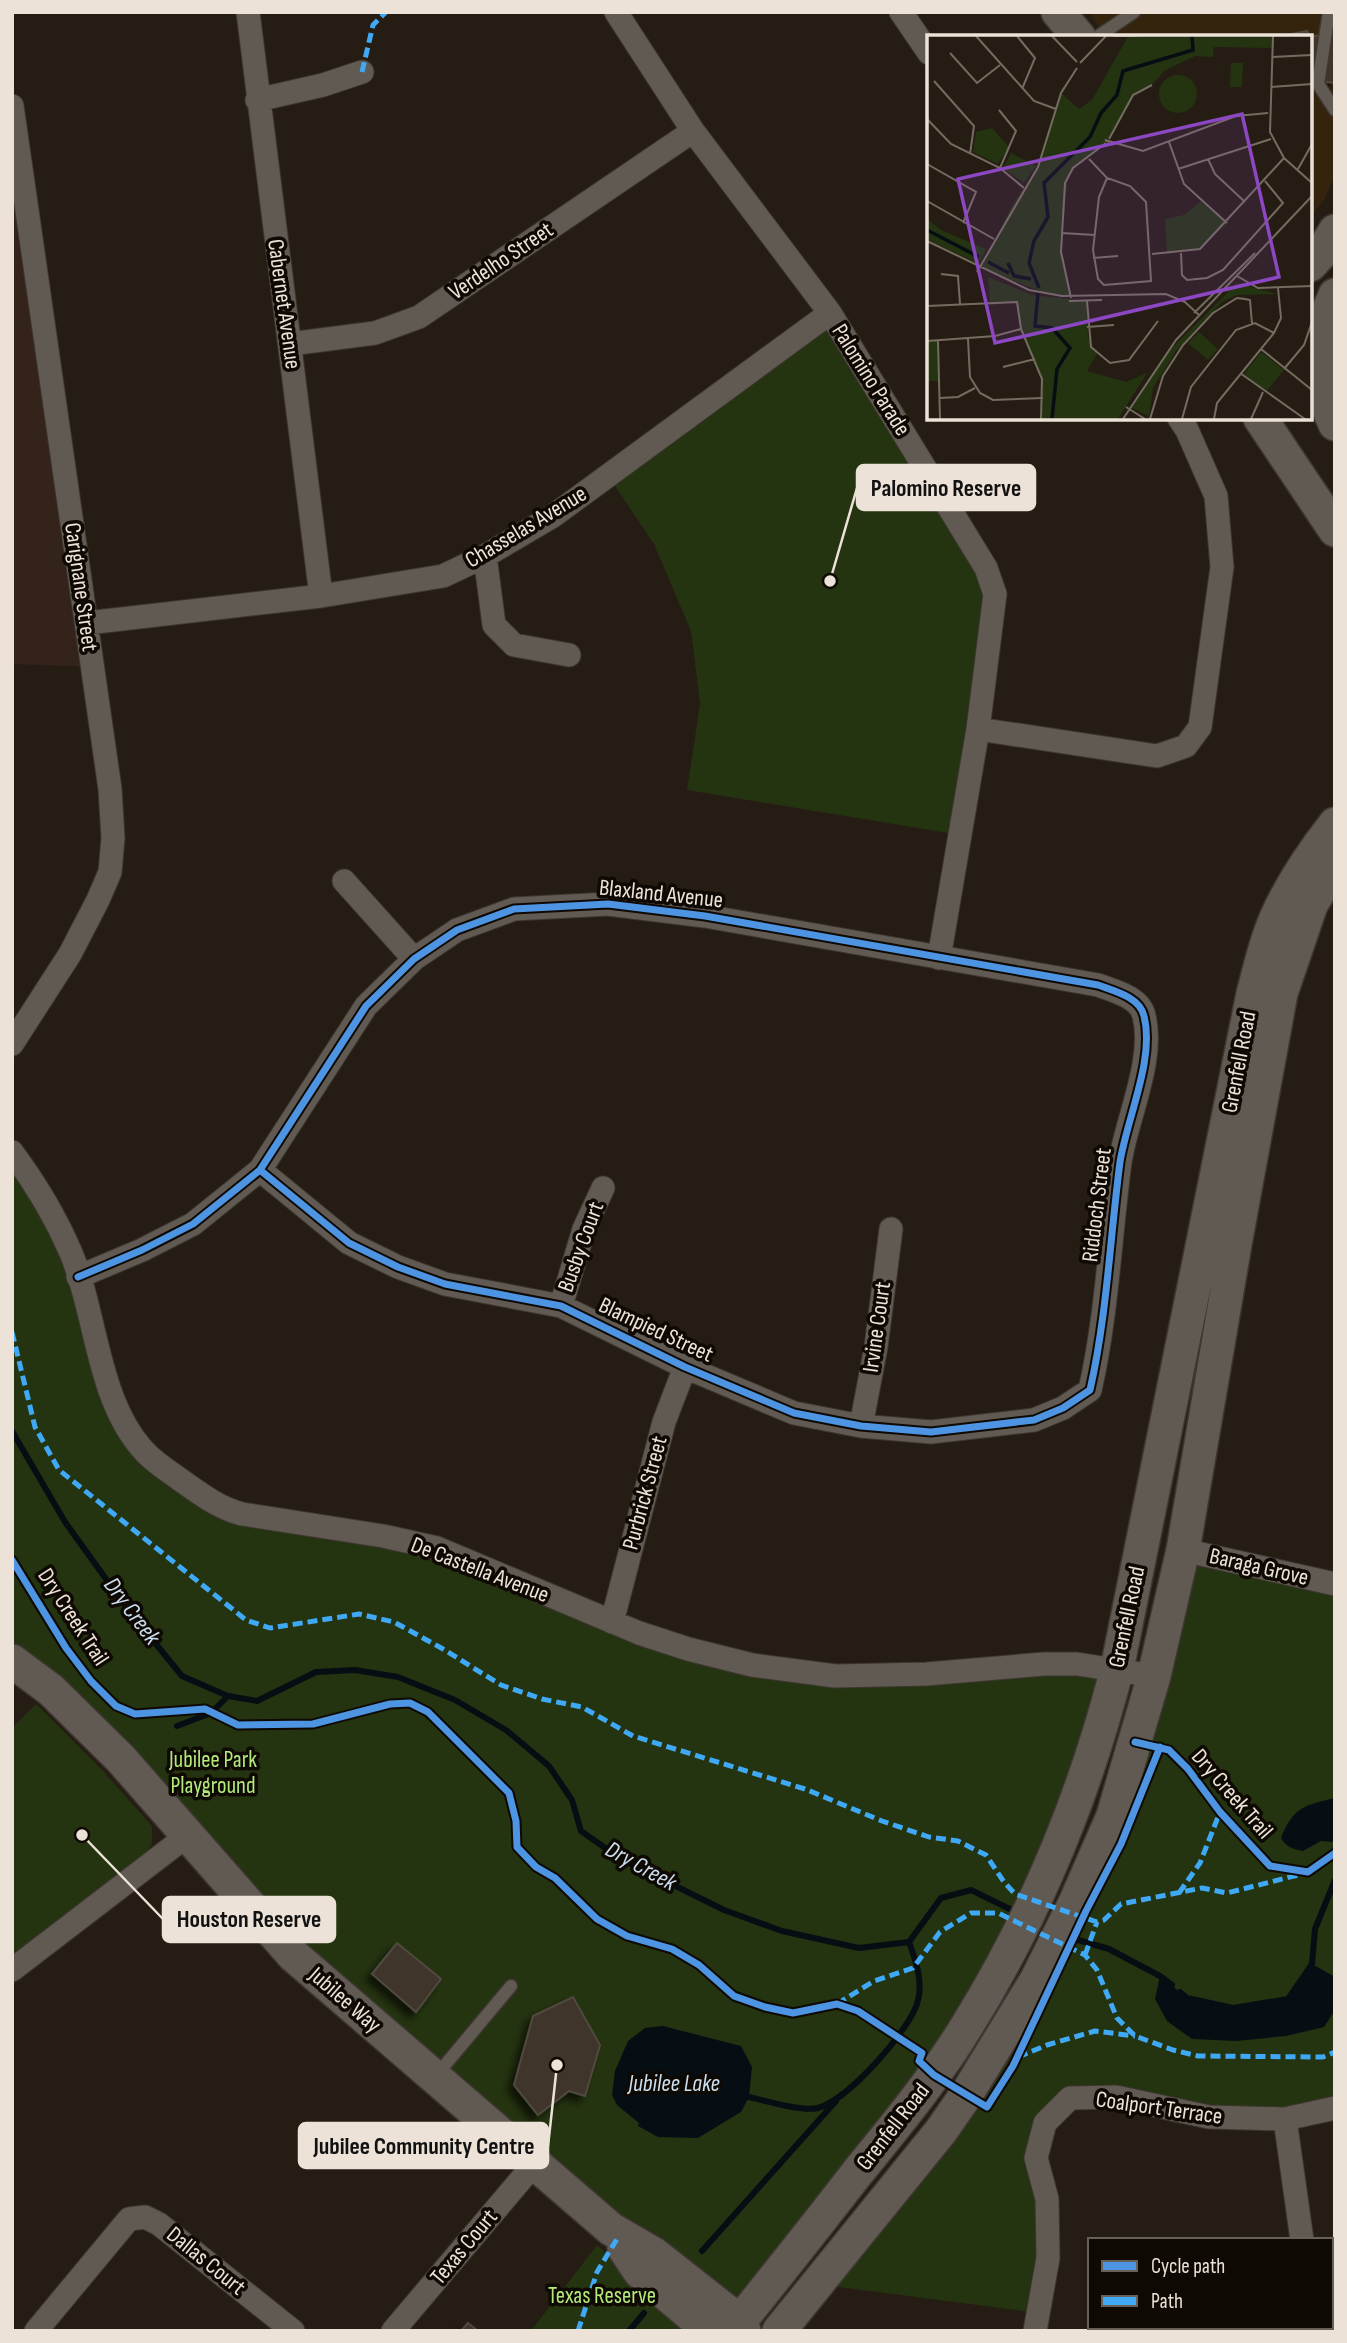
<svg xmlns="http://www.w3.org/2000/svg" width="1347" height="2343" font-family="'Sofia Sans Condensed',sans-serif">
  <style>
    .built { fill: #35240d }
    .education { fill: #33231a }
    .green { fill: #243310 }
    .water { fill: #060e14 }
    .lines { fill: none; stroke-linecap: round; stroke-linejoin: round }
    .stream { stroke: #060e14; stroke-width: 6 }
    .building { fill: #3f3429; stroke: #504941; stroke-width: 2; filter: url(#shadow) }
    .lane-casing { stroke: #3e3731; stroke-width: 15 }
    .street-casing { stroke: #3e3731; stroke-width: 25 }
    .secondary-casing { stroke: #3e3731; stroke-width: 36 }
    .lane { stroke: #605a53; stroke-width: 12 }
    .street { stroke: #605a53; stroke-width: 23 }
    .secondary { stroke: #605a53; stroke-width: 33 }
    .quiet { stroke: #3fa9f5; stroke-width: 5; stroke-dasharray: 10 5; stroke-linecap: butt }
    .cycleway-casing { stroke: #0f0904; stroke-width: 11 }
    .cycleway { stroke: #4d94e3; stroke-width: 7 }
    .labels { text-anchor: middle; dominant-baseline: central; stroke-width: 7; stroke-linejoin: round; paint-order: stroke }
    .street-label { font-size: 23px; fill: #ece2d7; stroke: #0f0904 }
    .park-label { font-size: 23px; fill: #b3ea7a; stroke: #0f0904 }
    .water-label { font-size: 24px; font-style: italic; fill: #cadeee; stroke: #0f0904 }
    .inset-river { fill: none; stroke: #060e14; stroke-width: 3.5 }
    .inset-road { fill: none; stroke: #756c61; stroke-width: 2 }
    .view { fill: #8c47c3; fill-opacity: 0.15; stroke: #8c47c3; stroke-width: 3.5 }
    .inset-edge { fill: none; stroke: #ece2d7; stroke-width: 3.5 }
    .leader { fill: none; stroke: #ece2d7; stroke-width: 2.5 }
    .callout-dot { fill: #ece2d7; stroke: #0f0904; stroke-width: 2.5 }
    .callout { fill: #ece2d7; stroke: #ece2d7; stroke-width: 2.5 }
    .callout-label { font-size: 24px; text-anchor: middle; font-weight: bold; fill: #111 }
  </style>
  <defs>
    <filter id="shadow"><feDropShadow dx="-6" dy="6" stdDeviation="3.5" flood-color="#0009"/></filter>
  </defs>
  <rect width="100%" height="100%" fill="#251d13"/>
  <path class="built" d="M1089 12H1335V175L1324 200 1310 217V37H1106Z"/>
  <path class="education" d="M12 106 93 667 12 664Z"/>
  <path class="green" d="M830 313 986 568 960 835 687 790 700 704 691 631 654 544 608 476Z
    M12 1166 71 1254 121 1419 223 1509 394 1538 600 1616 835 1676 1117 1669 1009 1953 739 2321 293 1955 12 1661Z
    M1183 1550 1335 1584V2108L1285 2119 1070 2098 1045 2123 1040 2313 816 2284 868 2222 1086 1880Z
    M36 1704 103 1771 152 1826V1843L144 1858 12 1959V1728Z
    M597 2245 699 2331H531Z"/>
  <path class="water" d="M1335 1798V1837L1332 1842 1321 1841 1303 1851C1293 1849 1286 1847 1281 1838 1293 1807 1305 1805 1335 1798Z
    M1312 1964 1335 1977V2010L1324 2027 1286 2036 1236 2041 1192 2039 1167 2021 1155 1999 1160 1976 1187 1998 1232 2008 1287 1999Z
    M663 2026 741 2046 752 2067 749 2097 741 2112 698 2138 658 2137 638 2126 639 2123 617 2105 612 2095 615 2071 628 2041 645 2028Z"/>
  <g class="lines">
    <path class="stream" d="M12 1431 65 1522 129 1611 182 1676 228 1696 257 1701 316 1672 355 1670 398 1677 455 1700 506 1730 549 1766 572 1800 581 1831 621 1859 724 1910 782 1931 859 1948 909 1942 941 1898 971 1890 1018 1913
      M177 1726 211 1713 228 1696
      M1068 1937 1109 1949 1160 1976 1172 1985
      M1180 1992 1187 1998 1233 2008 1288 1999 1312 1964 1315 1929 1335 1880
      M749 2097C767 2101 802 2112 818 2108 848 2100 907 2033 917 2004 924 1984 916 1961 909 1942
      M702 2251 836 2101
      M629 2331 644 2313"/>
  </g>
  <path class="building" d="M1307 31 1310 37H1277Z
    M1335 32V83L1328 82 1310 86V37Z
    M397 1943 441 1979 416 2012 372 1974Z
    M573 1997 600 2045 585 2096 569 2091 538 2115 514 2085 533 2016Z
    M468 2323 478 2331H461Z"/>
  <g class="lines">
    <g class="lane-casing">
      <path id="lane" d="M1329 12 1318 84 1335 110
        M1097 37 1134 12
        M435 2077 511 1986"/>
    </g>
    <g class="street-casing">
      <path id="street" d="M248 12 321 596
        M616 12 693 131 830 313 986 568 995 594 978 729 939 958
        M901 12 929 53
        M257 100 323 85 362 72
        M12 106 110 789 113 838 110 872 98 900 70 954 12 1044
        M290 344 375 333 419 317 693 131
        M485 556 494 625 514 645 569 655
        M87 623 321 596 443 576 485 556 553 516 830 313
        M978 729 1157 756 1186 746 1200 727 1222 567 1216 496 1187 430 1179 418
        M344 881 414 959
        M12 1152C35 1183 56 1218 71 1253 97 1315 97 1401 145 1452 155 1463 170 1472 182 1481 202 1495 219 1508 242 1514L383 1536 437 1548 639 1633 688 1649 752 1665 835 1676 927 1674 1044 1664H1077L1154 1676
        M78 1277 142 1250 193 1224 260 1170 366 1006 414 959 457 930 514 909 608 904 705 916 1098 985C1114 991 1140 997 1144 1016 1155 1059 1127 1118 1120 1162 1110 1238 1107 1315 1090 1390L1063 1408 1034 1420 931 1432 861 1426 794 1413 685 1367 561 1306 445 1284 398 1267 349 1243 260 1170
        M561 1306 584 1229 603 1188
        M861 1426 876 1347 891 1229
        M1183 1550 1335 1584
        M612 1622 664 1422 685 1367
        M12 1970 188 1835
        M1285 2119 1302 2240
        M36 2331 129 2219 145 2217 159 2224 293 2331
        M393 2331 535 2163
        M1035 2331 1048 2258 1047 2199 1036 2158 1045 2123 1070 2098 1116 2097 1209 2117 1285 2119 1335 2108
        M1298 2331 1299 2327"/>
    </g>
    <g class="secondary-casing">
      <path id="secondary" d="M1058 12 1079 37
        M1310 265 1323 251 1335 231
        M1335 295C1311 350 1311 370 1335 424
        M1260 418 1335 530
        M12 1661 51 1690 121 1759 293 1955 611 2229 654 2254 739 2321 744 2331
        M624 2248 640 2272 710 2331
        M732 2331C774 2279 816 2226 857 2173 896 2125 936 2077 968 2024 1036 1914 1085 1794 1117 1669L1253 994C1260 967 1266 941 1277 916 1292 883 1313 852 1335 824
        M779 2331 941 2131 966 2095 1037 1979 1074 1905 1113 1816 1154 1676 1183 1550 1235 1244 1281 993 1311 905 1335 864"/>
    </g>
    <use href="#lane" class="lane"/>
    <use href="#street" class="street"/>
    <use href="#secondary" class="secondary"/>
    <path class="quiet" d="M362 72 373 25 386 12
      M12 1332 35 1427 59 1470 246 1620 270 1628 359 1614 394 1622 443 1649 501 1685 542 1699 582 1707 633 1736 805 1789 882 1821 929 1837 958 1841 986 1855 1004 1882 1015 1894 1097 1922 1104 1920 1121 1904 1202 1888 1227 1893 1298 1875
      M1179 1893 1200 1863 1220 1812
      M1085 1955 1097 1922
      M837 2004 874 1981 913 1968 940 1932 971 1913H998L1085 1955 1097 1970 1117 2018 1135 2036 1173 2050 1198 2056 1323 2057 1335 2052
      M1018 2057 1047 2045 1095 2031 1135 2036
      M578 2331 597 2272 617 2239"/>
    <g class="cycleway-casing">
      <path id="cycleway" d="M78 1277 142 1250 193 1224 260 1170 366 1006 414 959 457 930 514 909 608 904 705 916 1098 985C1114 991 1140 997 1144 1016 1155 1059 1127 1118 1120 1162 1110 1238 1107 1315 1090 1390L1063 1408 1034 1420 931 1432 861 1426 794 1413 685 1367 561 1306 445 1284 398 1267 349 1243 260 1170
        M12 1560 66 1648 91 1681 116 1706 135 1714 205 1709 238 1725 313 1724 390 1704 410 1703 428 1712 509 1793 516 1821 517 1847 536 1867 555 1878 597 1919 627 1936 672 1949 699 1965 734 1996 765 2007 793 2013 837 2004 858 2011 922 2053 919 2061 934 2075 987 2107 1013 2066 1086 1911 1121 1844 1160 1747
        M1135 1742 1169 1750 1188 1769 1220 1812 1270 1866 1308 1872 1335 1853"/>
    </g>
    <use href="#cycleway" class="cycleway"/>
  </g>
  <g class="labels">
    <g class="street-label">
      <text transform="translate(501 261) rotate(-34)">Verdelho Street</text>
      <text transform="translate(284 304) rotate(82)">Cabernet Avenue</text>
      <text transform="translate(871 380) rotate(58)">Palomino Parade</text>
      <text transform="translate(526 527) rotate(-31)">Chasselas Avenue</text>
      <text transform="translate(81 587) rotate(82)">Carignane Street</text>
      <text transform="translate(661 894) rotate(6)">Blaxland Avenue</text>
      <text transform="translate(1239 1062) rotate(-79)">Grenfell Road</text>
      <text transform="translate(1097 1205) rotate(-83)">Riddoch Street</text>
      <text transform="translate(581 1247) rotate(-70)">Busby Court</text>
      <text transform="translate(877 1327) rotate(-82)">Irvine Court</text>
      <text transform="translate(656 1330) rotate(25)">Blampied Street</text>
      <text transform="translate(645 1493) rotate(-75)">Purbrick Street</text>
      <text transform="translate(1259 1567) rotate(13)">Baraga Grove</text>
      <text transform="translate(480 1570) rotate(21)">De Castella Avenue</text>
      <text transform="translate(73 1617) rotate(57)">Dry Creek Trail</text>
      <text transform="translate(1127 1617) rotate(-78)">Grenfell Road</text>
      <text transform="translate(1232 1794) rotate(49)">Dry Creek Trail</text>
      <text transform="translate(345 2000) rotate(41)">Jubilee Way</text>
      <text transform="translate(1159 2108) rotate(8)">Coalport Terrace</text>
      <text transform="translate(893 2127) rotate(-52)">Grenfell Road</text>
      <text transform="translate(464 2247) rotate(-50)">Texas Court</text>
      <text transform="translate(206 2261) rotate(39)">Dallas Court</text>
    </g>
    <g class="park-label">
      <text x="213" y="1760">Jubilee Park<tspan x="213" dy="26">Playground</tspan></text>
      <text x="602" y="2296">Texas Reserve</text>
    </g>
    <g class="water-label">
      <text transform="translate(132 1611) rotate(53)">Dry Creek</text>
      <text transform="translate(641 1866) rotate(29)">Dry Creek</text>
      <text x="674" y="2083">Jubilee Lake</text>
    </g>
  </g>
  <g transform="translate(927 35)">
    <rect width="385" height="385" fill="#251d13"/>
    <path d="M210 1H346V13L287 12 286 22 268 21 237 36 225 50 210 56 178 108 146 133 141 141 134 210 144 261 120 259 54 233 86 169 111 132 134 58 152 74 165 65 200 3ZM304 28H316L315 52H303ZM232 59a19 19 0 1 1 38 0a19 19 0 1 1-38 0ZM65 93 82 112 71 129 46 117 49 97ZM84 118 109 131 97 148 76 133ZM274 166 300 188 273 214 240 219 238 184 257 180ZM0 184 14 195 59 214 52 229 0 204ZM61 242 105 260 160 266 161 302 170 319 160 336 199 347 220 338 191 384H114V344L94 294 90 267 63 270ZM310 248 350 259 310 260 295 267 249 316 226 353 222 381 205 373 238 320ZM272 297 291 314 281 325 261 308ZM0 306H11V346H0ZM334 317 357 335 339 357 317 339Z" fill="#243310"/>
    <path class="inset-river" d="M0 195 52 222M61 227 82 238M81 228 87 241 104 244M112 253 102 228 107 206 121 182 117 148 163 102 174 78 190 60 196 36 266 15 265 1M111 258 108 291 125 293 143 313 130 334 125 384"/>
    <path class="inset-road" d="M49 1 107 66 129 74M90 1 108 23 95 54M125 1 150 27M186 1H210M346 1 343 97 357 123 385 148M23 18 50 48 73 30M345 22 385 20M153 28 179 1M7 46 47 91 43 119M344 52 385 49M72 75 89 96 73 133M0 84 24 109 73 133 97 153M182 104 206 60 225 50M182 107 178 105 216 116 309 81 341 78M242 107 257 149 300 188M162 124 180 143 203 151 219 167 224 246 177 250 171 244 166 215 172 162 180 143M281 124 288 139 318 167M0 129 49 157 36 188M251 134 344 104M371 134 385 109M0 166 67 204M135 198 168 200M0 206 102 255 135 261 239 259 258 267 272 280M254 218 255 240 260 245 280 243 296 235 356 168 338 146M225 219 273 214 357 123M166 223 191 221M50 237 111 132 134 58 150 33M14 239 31 241 33 269M310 241 331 253 385 251M144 263 134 217 138 148 146 133 179 108M142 266 175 265M160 266 164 312 183 328 202 325 231 286M0 271 90 267 94 294 115 344 114 384M267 278 328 218M160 292 187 290M41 304 43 342 53 358 66 365 116 363M0 306 68 301 94 294M11 306 13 384M334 314 385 355M76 332 108 324M357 334 377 310 385 287M313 338 378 384M13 363 31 362 48 353M199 372 218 384M196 384 249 305 385 161M223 384 236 341 256 310 286 278 310 263 318 264 323 265 325 289M255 384 264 352 309 295 328 288 347 298M287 384 290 368 347 298 354 283 351 253M324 384 336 357"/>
    <path class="view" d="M315 79 352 242 68 308 31 144Z"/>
    <rect width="385" height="385" class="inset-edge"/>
  </g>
  <path class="leader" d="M830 581L857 488M82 1835L163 1919M557 2065L548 2146"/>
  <g class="callout-dot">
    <circle cx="830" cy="581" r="7"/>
    <circle cx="82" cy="1835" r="7"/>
    <circle cx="557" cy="2065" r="7"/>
  </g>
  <g class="callout">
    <rect x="857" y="465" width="178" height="45" rx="7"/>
    <rect x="163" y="1897" width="172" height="45" rx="7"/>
    <rect x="299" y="2123" width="249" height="45" rx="7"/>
  </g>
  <g class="callout-label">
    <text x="946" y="496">Palomino Reserve</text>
    <text x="249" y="1927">Houston Reserve</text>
    <text x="424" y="2154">Jubilee Community Centre</text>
  </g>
  <rect width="1347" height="2343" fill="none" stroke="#ece2d7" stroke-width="28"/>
  <rect x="1088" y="2238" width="245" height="91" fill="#0f0904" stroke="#676058" stroke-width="2"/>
  <rect x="1102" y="2261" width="35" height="10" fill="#4d94e3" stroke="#676058" stroke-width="2"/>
  <text x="1151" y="2273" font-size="21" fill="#ece2d7">Cycle path</text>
  <rect x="1102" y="2296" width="35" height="10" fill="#3fa9f5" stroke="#676058" stroke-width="2"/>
  <text x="1151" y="2308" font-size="21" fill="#ece2d7">Path</text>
</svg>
